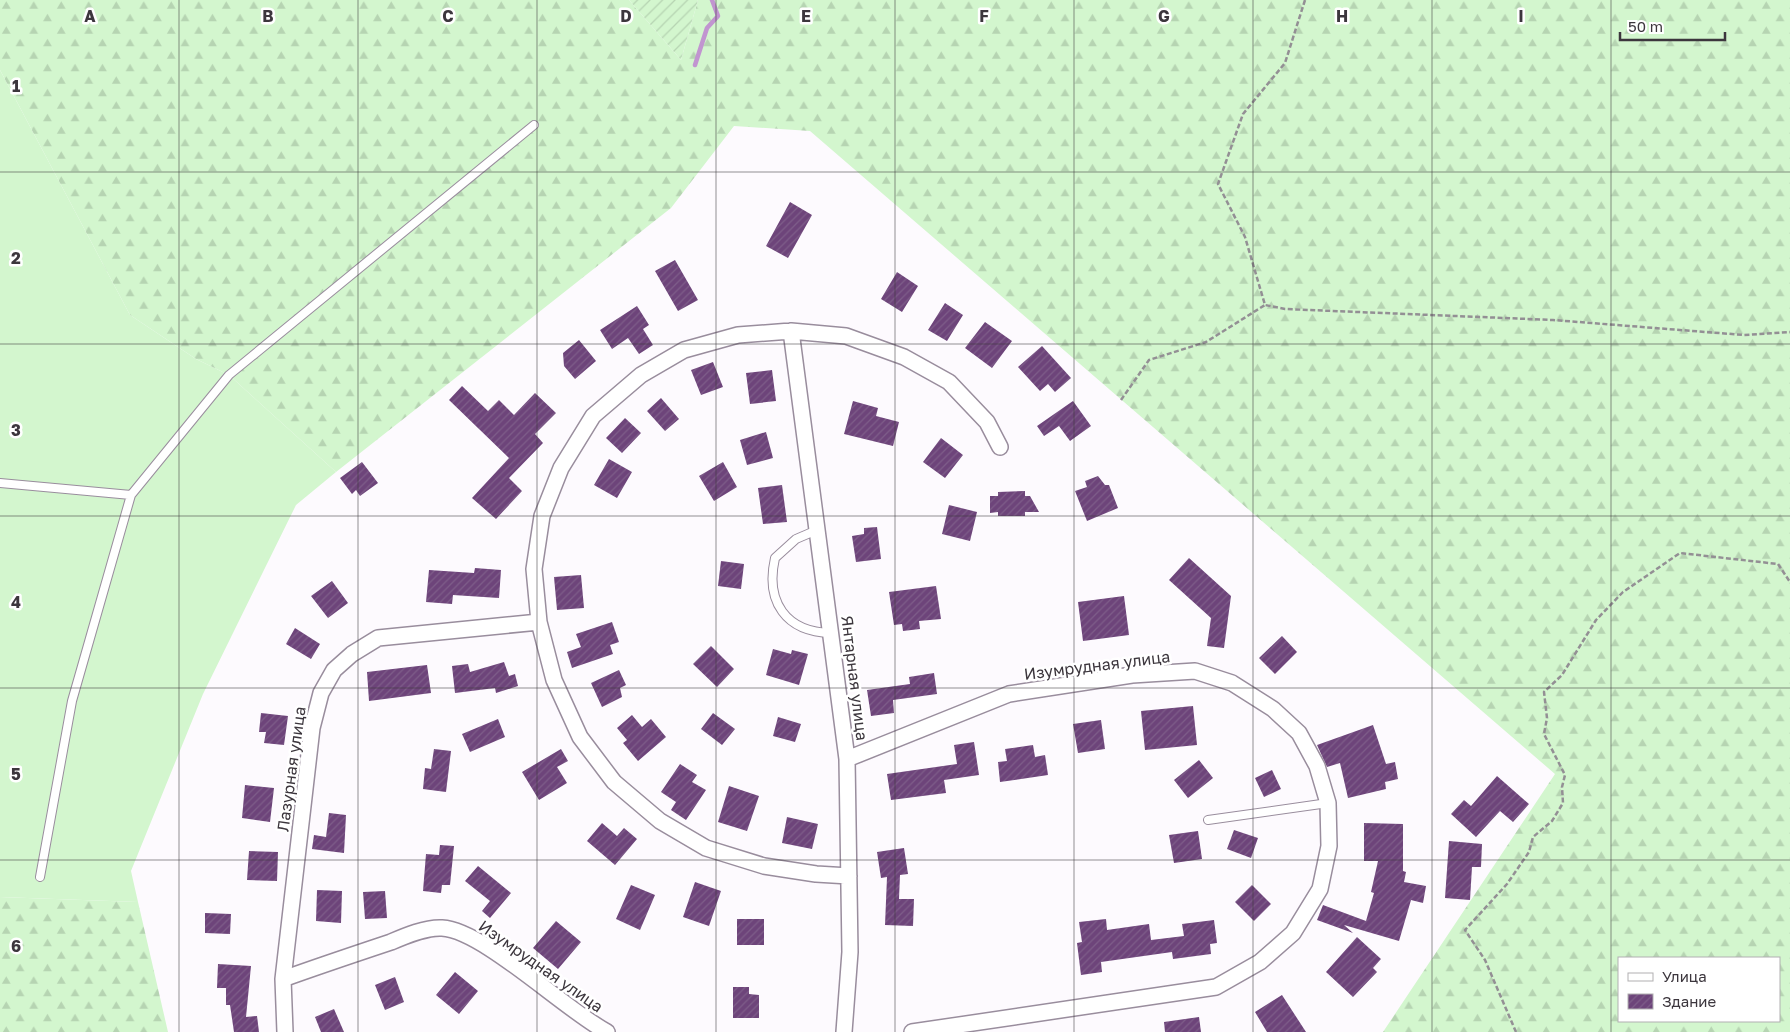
<svg xmlns="http://www.w3.org/2000/svg" width="1790" height="1032" font-family="'Golos Text',sans-serif">
  <style>
    .grass { fill: #d3f6ce }
    .forest { fill: url(#forest-firs); fill-rule: evenodd }
    .garden { fill: url(#garden-furrows) }
    .lines { fill: none; stroke-linecap: round; stroke-linejoin: round }
    .stream { stroke: #c195d0; stroke-width: 4.5 }
    .building { fill: url(#building-hatch) }
    .lane-casing { stroke: #998d9d; stroke-width: 10 }
    .street-casing { stroke: #998d9d; stroke-width: 18 }
    .path { stroke: #938f94; stroke-width: 2.5; stroke-dasharray: 5 2.5; stroke-linecap: butt }
    .lane { stroke: #fff; stroke-width: 8 }
    .street { stroke: #fff; stroke-width: 15 }
    .grid { fill: none; stroke: #3c363d; stroke-width: 1; stroke-opacity: 0.55 }
    .labels { text-anchor: middle; dominant-baseline: central; stroke-width: 5; stroke-linejoin: round; paint-order: stroke }
    .street-label { font-size: 16px; fill: #3c363d; stroke: #fff }
    .grid-label { font-size: 16px; text-anchor: middle; font-weight: bold; fill: #3c363d; stroke: #fff; stroke-width: 5; stroke-linejoin: round; paint-order: stroke }
  </style>
  <defs>
    <pattern id="forest-firs" width="22" height="20" patternUnits="userSpaceOnUse" patternTransform="scale(1.25)"><rect width="22" height="20" fill="#d3f6ce"/><path d="M5 1l3.5 6h-7zM16 11l3.5 6h-7z" fill="#b6d4b2"/></pattern>
    <pattern id="garden-furrows" width="10" height="10" patternUnits="userSpaceOnUse" patternTransform="scale(1.25)"><rect width="10" height="10" fill="#d3f6ce"/><path d="M-1 1l2-2M0 10L10 0M9 11l2-2" fill="none" stroke="#b6d4b2"/></pattern>
    <pattern id="building-hatch" width="6" height="6" patternUnits="userSpaceOnUse" patternTransform="scale(1.25)"><rect width="6" height="6" fill="#6d447a"/><path d="M-1 1l2-2M0 6l6-6M5 7l2-2" fill="none" stroke="#7e5d89"/></pattern>
  </defs>
  <rect width="100%" height="100%" fill="#fdfafe"/>
  <path class="grass" d="M0 70 130 315 196 359 229 375 336 472 296 505 203 694 131 871 138 902 0 897Z"/>
  <path class="forest" d="M0 0H629L681 60 698 0H1790V1032H1383L1555 774 810 131 734 126 671 208 336 472 229 375 196 359 130 315 0 70ZM1619 958H1779V1021H1619Z
    M0 897 138 902 168 1032H0Z"/>
  <path class="garden" d="M629 0H698L681 60Z"/>
  <g class="lines">
    <path class="stream" d="M695 65 707 28 718 16 712 0"/>
  </g>
  <path class="building" d="M790 202 812 215 788 258 766 246Z
    M675 260 698 300 678 311 655 271Z
    M897 272 918 286 902 312 881 299Z
    M945 303 963 315 947 341 928 330Z
    M637 306 649 325 643 329 653 345 639 354 628 338 612 349 600 330Z
    M985 322 1012 341 992 368 965 348Z
    M579 340 596 361 575 379 564 366 563 353Z
    M1042 346 1071 378 1055 392 1048 384 1040 391 1018 367Z
    M713 362 723 387 701 395 691 370Z
    M772 370 776 401 750 404 746 373Z
    M462 386 488 411 499 400 514 415 535 393 556 413 535 434 543 443 509 478 522 491 496 519 472 498 509 458 449 400Z
    M661 398 679 419 665 431 647 411Z
    M853 401 878 408 876 416 899 422 893 446 844 434Z
    M1073 401 1091 426 1070 441 1059 426 1044 436 1037 426Z
    M625 418 641 433 622 453 606 438Z
    M766 432 773 458 747 465 740 440Z
    M941 438 963 455 945 478 923 462Z
    M609 459 632 472 617 498 594 485Z
    M362 462 378 483 360 496 356 490 352 494 340 478Z
    M723 462 737 487 714 501 699 476Z
    M1098 476 1105 485H1109L1118 508 1087 521 1075 491 1087 487 1085 481Z
    M782 485 787 522 763 524 758 488Z
    M1025 491V496H1030L1039 512H1025V516H998V512L990 513V496H998V492Z
    M949 505 977 512 970 541 942 534Z
    M877 527 881 559 856 562 852 536 864 534V528Z
    M1189 558 1231 596 1224 648 1207 646 1211 618 1169 580Z
    M721 561 744 564 741 589 718 586Z
    M475 568 501 570 499 598 453 595 452 604 426 602 429 570 474 573Z
    M581 575 584 608 557 610 554 577Z
    M332 581 348 603 328 618 311 596Z
    M936 586 941 619 919 621 920 629 903 631 902 624 894 625 889 592Z
    M1124 596 1129 635 1083 641 1078 602Z
    M612 622 619 642 610 645 613 654 572 668 567 652 581 647 576 634Z
    M295 628 320 644 311 659 286 644Z
    M1282 636 1297 652 1275 674 1259 658Z
    M711 646 734 669 717 687 693 664Z
    M773 649 791 654 792 650 808 654 799 685 766 675Z
    M504 662 509 676 515 674 518 686 496 693 495 688 455 693 452 666 468 664 470 672Z
    M427 665 431 693 369 701 367 672Z
    M619 670 626 685 620 688 622 697 602 707 591 683Z
    M934 673 937 694 893 700 894 713 871 716 867 690 910 684 909 677Z
    M1193 706 1197 745 1145 750 1141 711Z
    M261 713 288 716 284 745 264 743 266 732H259Z
    M713 713 735 729 722 745 701 729Z
    M632 715 642 727 651 719 666 737 638 761 623 743 627 740 617 728Z
    M778 717 801 724 795 742 773 736Z
    M498 719 505 737 470 752 462 734Z
    M1101 720 1105 749 1078 753 1073 724Z
    M1373 725 1386 764 1395 762 1398 779 1385 782 1386 789 1348 798 1340 763 1327 767 1317 745Z
    M974 742 979 775 944 780 946 793 891 800 887 774 957 764 954 745Z
    M1033 745 1035 757 1045 755 1048 775 1000 782 998 762 1007 761 1005 749Z
    M434 749 451 751 446 792 423 789 425 768 431 769Z
    M561 749 568 761 557 767 567 783 539 800 522 772Z
    M1199 760 1213 778 1188 798 1174 780Z
    M680 764 697 775 692 782 706 790 686 820 671 810 676 802 661 792Z
    M1272 770 1281 789 1264 797 1255 778Z
    M1497 776 1529 804 1513 822 1500 811 1476 837 1451 814 1464 800 1471 806Z
    M245 785 274 788 270 822 242 818Z
    M729 786 759 796 747 831 718 822Z
    M329 813 346 815 344 853 312 849 314 835 326 837Z
    M787 817 818 824 812 849 782 843Z
    M602 823 617 836 624 828 637 839 615 865 587 841Z
    M1364 823 1403 824V871L1406 872 1404 882 1426 886 1423 903 1411 900 1399 941 1344 925 1353 933 1317 920 1323 905 1366 921 1374 893 1371 892 1378 861H1364Z
    M1234 830 1258 838 1251 858 1227 849Z
    M1198 831 1202 859 1174 863 1169 835Z
    M1449 841 1482 844 1481 867H1472L1470 900 1445 898Z
    M440 845 454 846 450 885H442L441 893 423 891 426 854 439 855Z
    M904 848 908 874 900 875 899 899H914L913 926 885 925 887 877 881 878 877 852Z
    M249 851 278 852 277 881 247 880Z
    M478 866 511 893 490 918 482 911 490 901 465 881Z
    M695 882 721 891 709 926 683 917Z
    M631 885 655 895 640 930 616 919Z
    M1252 885 1271 904 1254 921 1235 902Z
    M317 890 342 891 341 923 316 921Z
    M385 891 387 918 365 919 363 892Z
    M205 913 231 914 230 934 205 933Z
    M737 919H764V945H737Z
    M1106 919 1107 930 1149 924 1151 940 1184 936 1182 924 1214 920 1217 943 1210 944 1211 954 1173 959 1172 952 1101 962 1102 972 1081 975 1077 943 1082 942 1079 922Z
    M556 921 581 942 558 969 533 948Z
    M1357 937 1381 959 1373 968 1377 972 1353 997 1326 972Z
    M218 964 251 966 246 1017 257 1016 259 1032H234L230 1005H226V988H217Z
    M455 972 478 991 459 1014 436 995Z
    M395 977 404 1002 385 1010 375 985Z
    M733 987H749V994L759 995V1018H733Z
    M1282 995 1306 1032H1267L1255 1012Z
    M334 1009 344 1032H321L315 1017Z
    M1199 1017 1201 1032H1165L1164 1022Z"/>
  <g class="lines">
    <g class="lane-casing">
      <path id="lane" d="M0 483 131 495 229 375 534 125
        M817 530 796 539 775 558C765 602 786 632 831 633
        M1208 820 1328 803
        M40 877 72 701 131 495"/>
    </g>
    <g class="street-casing">
      <path id="street" d="M791 331 847 759 850 952 844 1032
        M847 759 1009 694 1132 675 1195 671 1232 683 1273 709 1299 733 1317 766 1328 803 1329 846 1320 889 1293 933 1260 962 1216 987 912 1032
        M849 876 816 874 764 866 706 848 660 821 614 782 580 737 554 680 539 622 534 569 542 516 561 468 593 416 641 375 684 350 738 335 791 331 846 336 904 357 949 382 987 422 1000 447
        M283 979C319 966 355 954 391 942 405 936 426 927 442 928 483 930 564 1009 607 1032
        M285 1032 283 979 312 728 321 693 334 670 352 654 378 638 539 622"/>
    </g>
    <path class="path" d="M1305 0 1285 63 1243 114 1218 184 1245 237 1265 305 1285 309 1553 320 1744 335 1790 332
      M1121 400 1149 360 1206 342 1265 305
      M1516 1032 1485 960 1465 930 1507 884 1529 852 1533 837 1552 821 1563 803 1562 787 1565 775 1544 734 1547 718 1544 692 1562 675 1596 620 1623 592 1680 553 1778 564 1790 582"/>
    <use href="#lane" class="lane"/>
    <use href="#street" class="street"/>
  </g>
  <path class="grid" d="M179 0V1032M358 0V1032M537 0V1032M716 0V1032M895 0V1032M1074 0V1032M1253 0V1032M1432 0V1032M1611 0V1032M0 172H1790M0 344H1790M0 516H1790M0 688H1790M0 860H1790"/>
  <g class="labels">
    <g class="street-label">
      <text transform="translate(1097 665) rotate(-7)">Изумрудная улица</text>
      <text transform="translate(855 678) rotate(83)">Янтарная улица</text>
      <text transform="translate(291 769) rotate(-82)">Лазурная улица</text>
      <text transform="translate(541 966) rotate(35)">Изумрудная улица</text>
    </g>
  </g>
  <g class="grid-label">
    <text x="90" y="22">A</text>
    <text x="268" y="22">B</text>
    <text x="448" y="22">C</text>
    <text x="626" y="22">D</text>
    <text x="806" y="22">E</text>
    <text x="984" y="22">F</text>
    <text x="1164" y="22">G</text>
    <text x="1342" y="22">H</text>
    <text x="1521" y="22">I</text>
    <text x="16" y="92">1</text>
    <text x="16" y="264">2</text>
    <text x="16" y="436">3</text>
    <text x="16" y="608">4</text>
    <text x="16" y="780">5</text>
    <text x="16" y="952">6</text>
  </g>
  <rect x="1618" y="957" width="162" height="65" fill="#ffffff" stroke="#b1afb1"/>
  <rect x="1628" y="973" width="25" height="8" fill="#ffffff" stroke="#b1afb1"/>
  <text x="1662" y="982" font-size="15" fill="#3c363d">Улица</text>
  <rect x="1628" y="994" width="25" height="15" fill="url(#building-hatch)" stroke="#b1afb1"/>
  <text x="1662" y="1007" font-size="15" fill="#3c363d">Здание</text>
  <path d="M1620 32v8h105v-8" fill="none" stroke="#3c363d" stroke-width="2.5"/>
  <text x="1628" y="32" font-size="15" fill="#3c363d" stroke="#ffffff" stroke-width="4" paint-order="stroke">50 m</text>
</svg>
